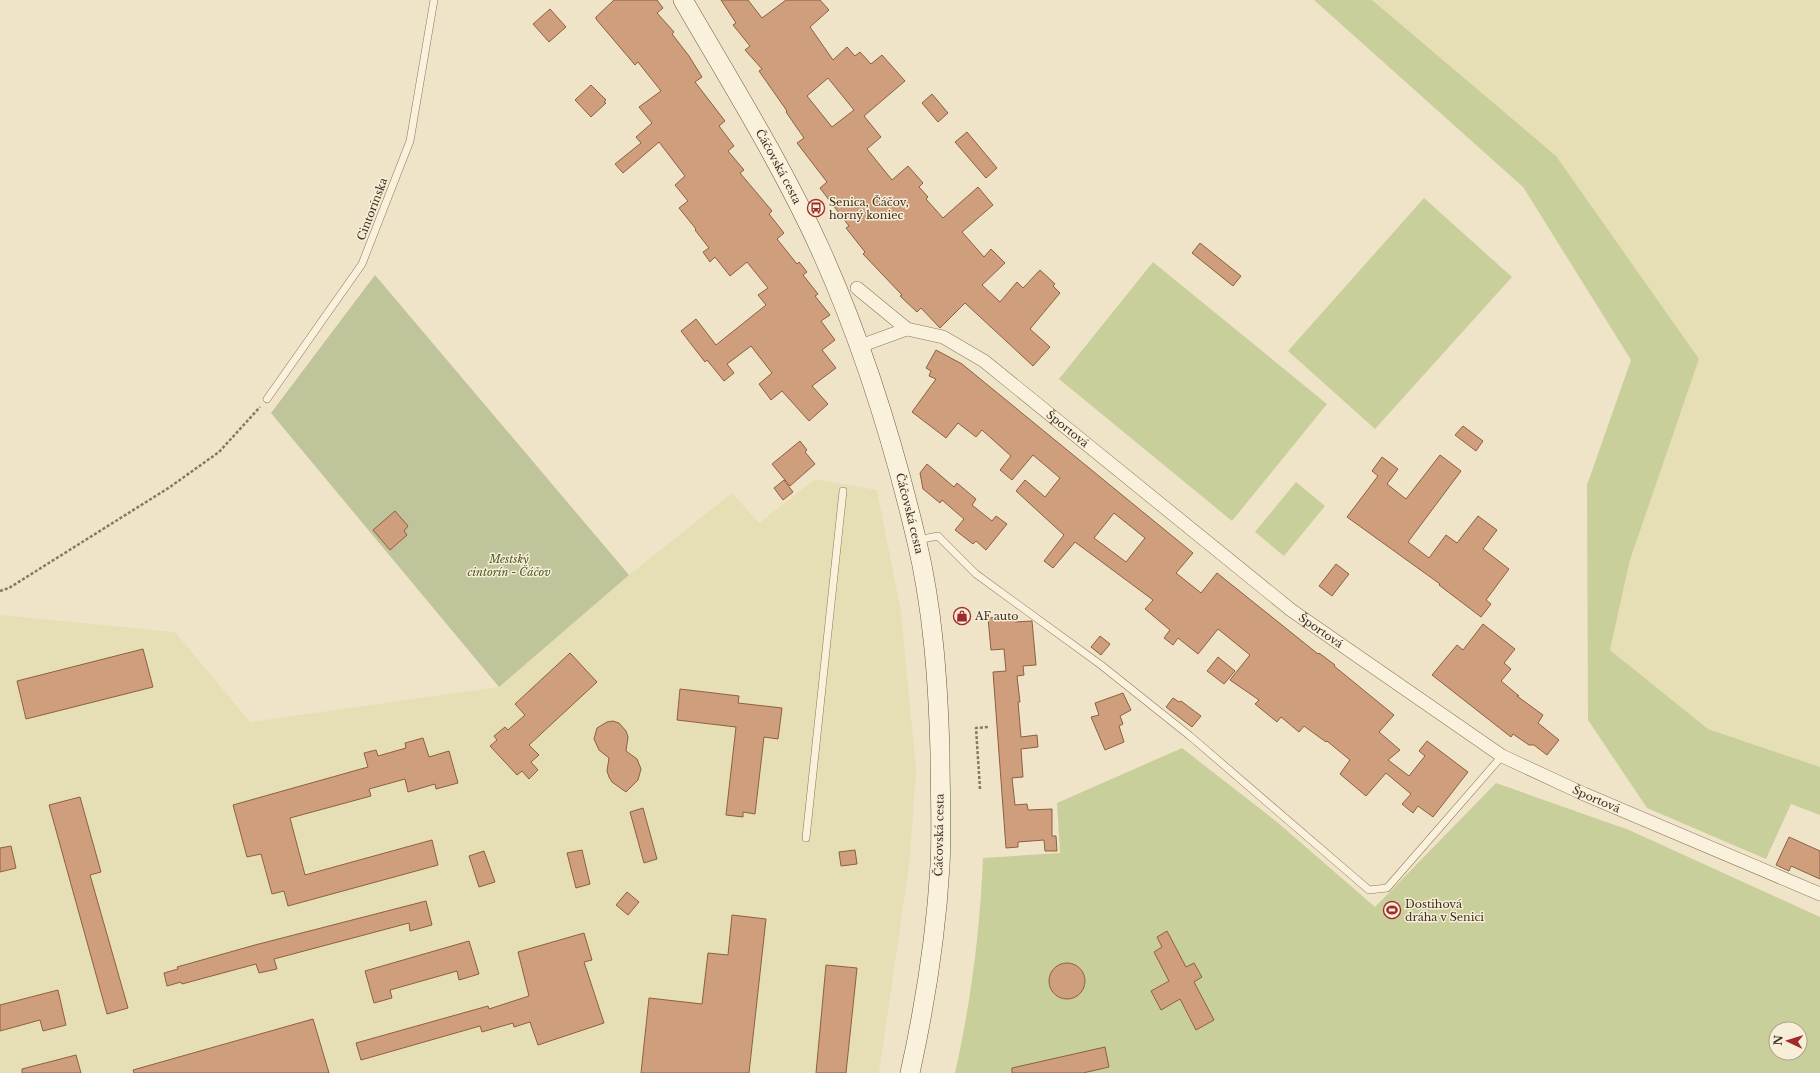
<svg xmlns="http://www.w3.org/2000/svg" width="1820" height="1073" font-family="'Libre Baskerville',serif">
  <style>
    .farmland { fill: #e6deb5 }
    .green { fill: #c9cf9b; fill-rule: evenodd }
    .cemetery { fill: #bfc49a }
    .building { fill: #cf9f7d; stroke: #8d5f41; fill-rule: evenodd }
    .lines { fill: none; stroke-linecap: round; stroke-linejoin: round }
    .service-casing { stroke: #8d765c; stroke-width: 8 }
    .minor-casing { stroke: #8d765c; stroke-width: 14 }
    .secondary-casing { stroke: #6f573f; stroke-width: 20 }
    .path { stroke: #8d765c; stroke-width: 2.5; stroke-dasharray: 3 2; stroke-linecap: butt }
    .service { stroke: #faf1dc; stroke-width: 7 }
    .minor { stroke: #faf1dc; stroke-width: 13 }
    .secondary { stroke: #faf1dc; stroke-width: 19 }
    .labels { text-anchor: middle; dominant-baseline: central; stroke-width: 3; stroke-linejoin: round; paint-order: stroke }
    .street-label { font-size: 11px; fill: #3d2e20; stroke: #f7eed8 }
    .poi-label { font-size: 11px; fill: #3d2e20; stroke: #f7eed8; text-anchor: start }
    .park-label { font-size: 11px; font-style: italic; fill: #4d5a26; stroke: #f7eed8 }
  </style>
  <rect width="100%" height="100%" fill="#f0e4c8"/>
  <path class="farmland" d="M1372 0H1820V767L1708 729 1610 650 1630 560 1699 359 1387 14Z
    M815 479 877 490 901 612 916 769 910 858 879 1073H0V615L175 632 250 722 499 687 629 575 732 493 759 523Z"/>
  <path class="green" d="M1314 0H1372L1556 156 1699 359 1630 560 1610 650 1708 729 1820 767V815L1791 804 1766 859 1647 808 1588 720 1587 485 1631 360 1523 187Z
    M1424 198 1512 277 1375 429 1288 351Z
    M1153 262 1327 404 1232 521 1059 379Z
    M1296 482 1325 506 1284 556 1255 532Z
    M1182 748 1277 822 1375 907 1496 783 1629 830 1820 917V1073H955C971 1002 980 931 983 858L1060 853 1057 803ZM1776 1029H1800V1053H1776Z"/>
  <path class="cemetery" d="M375 275 629 575 499 687 271 413Z"/>
  <path class="building" d="M614 0H657L663 8 657 13 674 32 672 34 689 56 702 77 695 82 725 121 719 126 734 146 728 151 744 170 740 173 772 211 769 214 784 233 777 239 797 264 799 262 807 272 803 275 818 294 815 296 830 315 821 321 835 340 822 350 836 368 812 386 828 404 809 421 782 391 771 400 759 384 772 373 751 346 727 364 734 373 724 381 707 360 705 362 681 331 696 319 716 345 766 305 758 295 768 288 747 262 730 276 715 257 710 262 703 252 709 248 695 230 696 229 679 208 688 201 675 185 685 176 659 142 623 173 615 164 641 143 636 137 652 123 639 107 661 91 638 62 635 65 596 19V17Z
    M721 0H748L762 18 786 0H820L829 10 810 27 833 60 847 47 855 56 860 52 871 64 882 55 905 81 864 116 881 137 867 149 892 180 908 166 923 183 919 187 928 197 926 199 943 218 978 187 993 205 962 232 984 257 991 249 1005 263 982 285 1000 302 1017 282 1023 288 1040 270 1055 284 1053 286 1060 293 1030 329 1050 347 1033 366 965 303 940 328 921 308 917 312 900 296 902 295 863 254 865 252 846 228 849 226 820 188 827 182 797 143 804 138 786 112 787 111 759 71 762 69 745 50 750 46 733 25 736 23ZM828 78 854 110 832 127 807 96Z
    M550 9 566 27 549 42 533 24Z
    M591 85 606 100 604 102 606 103 591 117 575 100Z
    M932 94 948 113 938 122 922 103Z
    M967 132 997 168 986 178 955 142Z
    M1200 243 1241 276 1233 286 1192 253Z
    M936 350 962 364 1193 553 1176 573 1201 593 1217 573 1318 654 1319 653 1335 665 1334 666 1394 715 1379 732 1400 750 1388 760 1409 776 1425 756 1419 751 1427 741 1468 772 1433 817 1418 806 1413 813 1402 804 1411 794 1386 773 1366 796 1340 774 1350 760 1327 741 1326 742 1304 726 1299 732 1281 717 1277 722 1255 704 1259 700 1230 680 1250 655 1218 629 1198 654 1178 638 1173 645 1164 638 1170 630 1145 609 1153 600 1075 542 1053 568 1044 561 1064 535 1016 491 1025 480 1045 497 1060 478 1033 455 1012 480 1000 470 1011 456 982 430 976 437 958 423 946 438 912 412 936 379 929 376 931 371 926 368ZM1114 513 1145 538 1126 562 1094 538Z
    M1463 426 1483 441 1476 451 1455 435Z
    M800 441 807 450 805 452 815 464 790 486 772 464Z
    M1440 455 1461 471 1408 542 1429 558 1446 535 1457 543 1478 516 1497 530 1483 549 1509 569 1486 600 1491 604 1481 617 1439 585 1440 584 1347 517 1378 476 1372 471 1382 457 1398 469 1387 484 1406 499Z
    M927 464 954 487 957 483 976 499 972 505 992 521 996 516 1007 524 986 550 976 541 973 544 955 530 964 519 942 500 940 503 923 489 920 473Z
    M784 480 793 492 783 500 774 488Z
    M395 511 408 526 404 531 407 535 390 550 373 530Z
    M1336 564 1349 574 1332 596 1319 586Z
    M1015 616V622L1032 621 1036 665 1023 666 1024 675 1017 676 1020 702H1018L1021 737 1037 735 1038 747 1021 749 1023 777 1012 778 1015 805 1027 804 1028 810 1052 809V836H1056L1057 851H1045L1044 840 1018 842V847L1006 848 993 672 1006 671 1004 649 991 650 988 618Z
    M1483 624 1515 649 1504 663 1511 669 1501 681 1519 696H1517L1543 715 1538 723 1559 740 1547 755 1534 745H1529L1513 734 1511 737 1432 675 1457 645 1463 650Z
    M1100 636 1110 644 1101 655 1091 647Z
    M143 649 153 687 26 719 17 681Z
    M570 653 597 682 529 745 539 755 531 762 538 770 529 779 522 771 517 775 490 746 497 740 494 736 505 727 508 730 525 715 515 704Z
    M1218 657 1235 671 1224 684 1207 671Z
    M680 689 739 696 738 703 782 708 778 739 764 737 755 814 743 812V817L726 815 736 727 677 720Z
    M1123 693 1131 710 1120 716 1123 724 1119 726 1124 742 1105 750 1091 717 1099 715 1095 703Z
    M1173 698 1179 702 1181 701 1201 716 1192 727 1166 707Z
    M613 721 619 723 626 731 628 737 626 751 637 759 641 769 638 780 626 792 612 782 609 777 607 771 609 758 599 750 594 739 597 728 607 722Z
    M423 738 429 757 449 751 458 783 436 789 435 784 408 792 405 779 369 789 371 796 290 818 305 875 432 840 438 865 288 906 284 891 272 894 261 854 247 857 233 805 368 767 364 753 376 750 378 756 406 748 405 743Z
    M80 797 101 872 90 875 128 1008 107 1014 49 805Z
    M643 808 657 859 644 863 630 812Z
    M1789 837 1820 851V879L1791 866 1789 871 1776 865Z
    M11 846 16 868 0 872V848Z
    M582 850 590 884 576 888 567 853Z
    M855 850 857 864 841 866 839 852Z
    M484 851 495 882 479 887 469 856Z
    M627 892 639 902 628 915 616 905Z
    M426 901 432 925 410 931 409 923 274 959 277 969 259 973 256 964 182 984 181 982 167 986 164 973 178 969 177 967 255 945Z
    M732 915 766 919 749 1073H641L649 998 702 1004 708 953 728 955Z
    M1167 931 1186 967 1194 963 1202 977 1194 982 1214 1020 1196 1030 1180 999 1161 1010 1151 991 1169 981 1154 952 1162 947 1157 937Z
    M584 933 592 960 584 962 604 1023 538 1045 530 1022 514 1027 513 1023 482 1032 480 1026 361 1060 356 1043 488 1006 489 1009 529 996 518 952Z
    M469 941 479 974 459 980 457 971 390 990 392 998 374 1003 365 971Z
    M1049 981a18 18 0 1 1 36 0a18 18 0 1 1-36 0Z
    M826 965 857 968 846 1073H816Z
    M58 990 66 1025 43 1031 40 1020 0 1031V1005Z
    M313 1019 329 1073H134L133 1070Z
    M1105 1047 1109 1067 1083 1073H1012V1068Z
    M76 1055 81 1073H22V1069Z"/>
  <g class="lines">
    <g class="service-casing">
      <path id="service" d="M267 399 362 264 410 141 434 0
        M917 540 938 536 976 574 1101 665 1190 736 1369 890 1387 888 1502 756
        M806 838 843 491"/>
    </g>
    <g class="minor-casing">
      <g id="minor">
        <path d="M857 288 907 329"/>
        <path id="s1" d="M860 346 907 329 943 337 984 361 1291 610 1502 756 1584 794 1820 894"/>
      </g>
    </g>
    <g class="secondary-casing">
      <g id="secondary">
        <path id="s2" d="M683 0C731 83 783 166 822 253 863 345 893 441 916 538 933 608 938 681 940 752 940 790 942 828 940 866 936 935 925 1005 910 1073"/>
      </g>
    </g>
    <path class="path" d="M0 591 9 588 170 487 219 452 260 407
      M980 789 976 728 989 727"/>
    <use href="#service" class="service"/>
    <use href="#minor" class="minor"/>
    <use href="#secondary" class="secondary"/>
  </g>
  <defs>
    <g id="bus-ring" transform="scale(0.9)"><circle r="9.5" fill="#f7eed8" stroke="#9e2a2b" stroke-width="1.5"/><path d="M-5-6H5V4H4V6H2V4H-2V6H-4V4H-5ZM-3.5-4V0h7V-4ZM-3.5 1.2v1.5H-2V1.2ZM2 1.2v1.5H3.5V1.2Z" fill="#9e2a2b"/></g>
    <g id="shop-ring" transform="scale(0.9)"><circle r="9.5" fill="#f7eed8" stroke="#9e2a2b" stroke-width="1.5"/><path d="M-5-2.5h2.3a2.7 3.5 0 0 1 5.4 0H5L5.5 6h-11ZM-1.5-2.5h3a1.5 2.3 0 0 0-3 0Z" fill="#9e2a2b"/></g>
    <g id="stadium-ring" transform="scale(0.9)"><circle r="9.5" fill="#f7eed8" stroke="#9e2a2b" stroke-width="1.5"/><path d="M0-5a6.5 5 0 1 0 0 10a6.5 5 0 1 0 0-10ZM-3.5-1.8h7v3.6h-7Z" fill="#9e2a2b"/></g>
  </defs>
  <g fill-rule="evenodd">
    <use href="#bus-ring" x="816" y="208"/>
    <use href="#shop-ring" x="962" y="616"/>
    <use href="#stadium-ring" x="1392" y="910"/>
  </g>
  <g class="labels">
    <g class="street-label">
      <text stroke="none"><textPath href="#s2" startOffset="192">Čáčovská cesta</textPath></text>
      <text transform="translate(372 209) rotate(-69)">Cintorínska</text>
      <text stroke="none"><textPath href="#s1" startOffset="242">Športová</textPath></text>
      <text stroke="none"><textPath href="#s2" startOffset="564">Čáčovská cesta</textPath></text>
      <text stroke="none"><textPath href="#s1" startOffset="566">Športová</textPath></text>
      <text stroke="none"><textPath href="#s1" startOffset="890">Športová</textPath></text>
      <text transform="translate(939 835) rotate(-89)">Čáčovská cesta</text>
    </g>
    <g class="poi-label">
      <text x="829" y="202">Senica, Čáčov,<tspan x="829" dy="13">horný koniec</tspan></text>
      <text x="975" y="616">AF auto</text>
      <text x="1405" y="904">Dostihová<tspan x="1405" dy="13">dráha v Senici</tspan></text>
    </g>
    <g class="park-label">
      <text x="509" y="559">Mestský<tspan x="509" dy="13">cintorín - Čáčov</tspan></text>
    </g>
  </g>
  <g transform="translate(1788 1041) rotate(274)"><circle r="19" fill="#f7eed8" stroke="#ada18e"/>
  <path d="M0-3L7 15L0 10L-7 15Z" fill="#9e2a2b"/>
  <text y="-6" font-size="11" font-weight="bold" text-anchor="middle" fill="#3d2e20">N</text>
  </g>
</svg>
